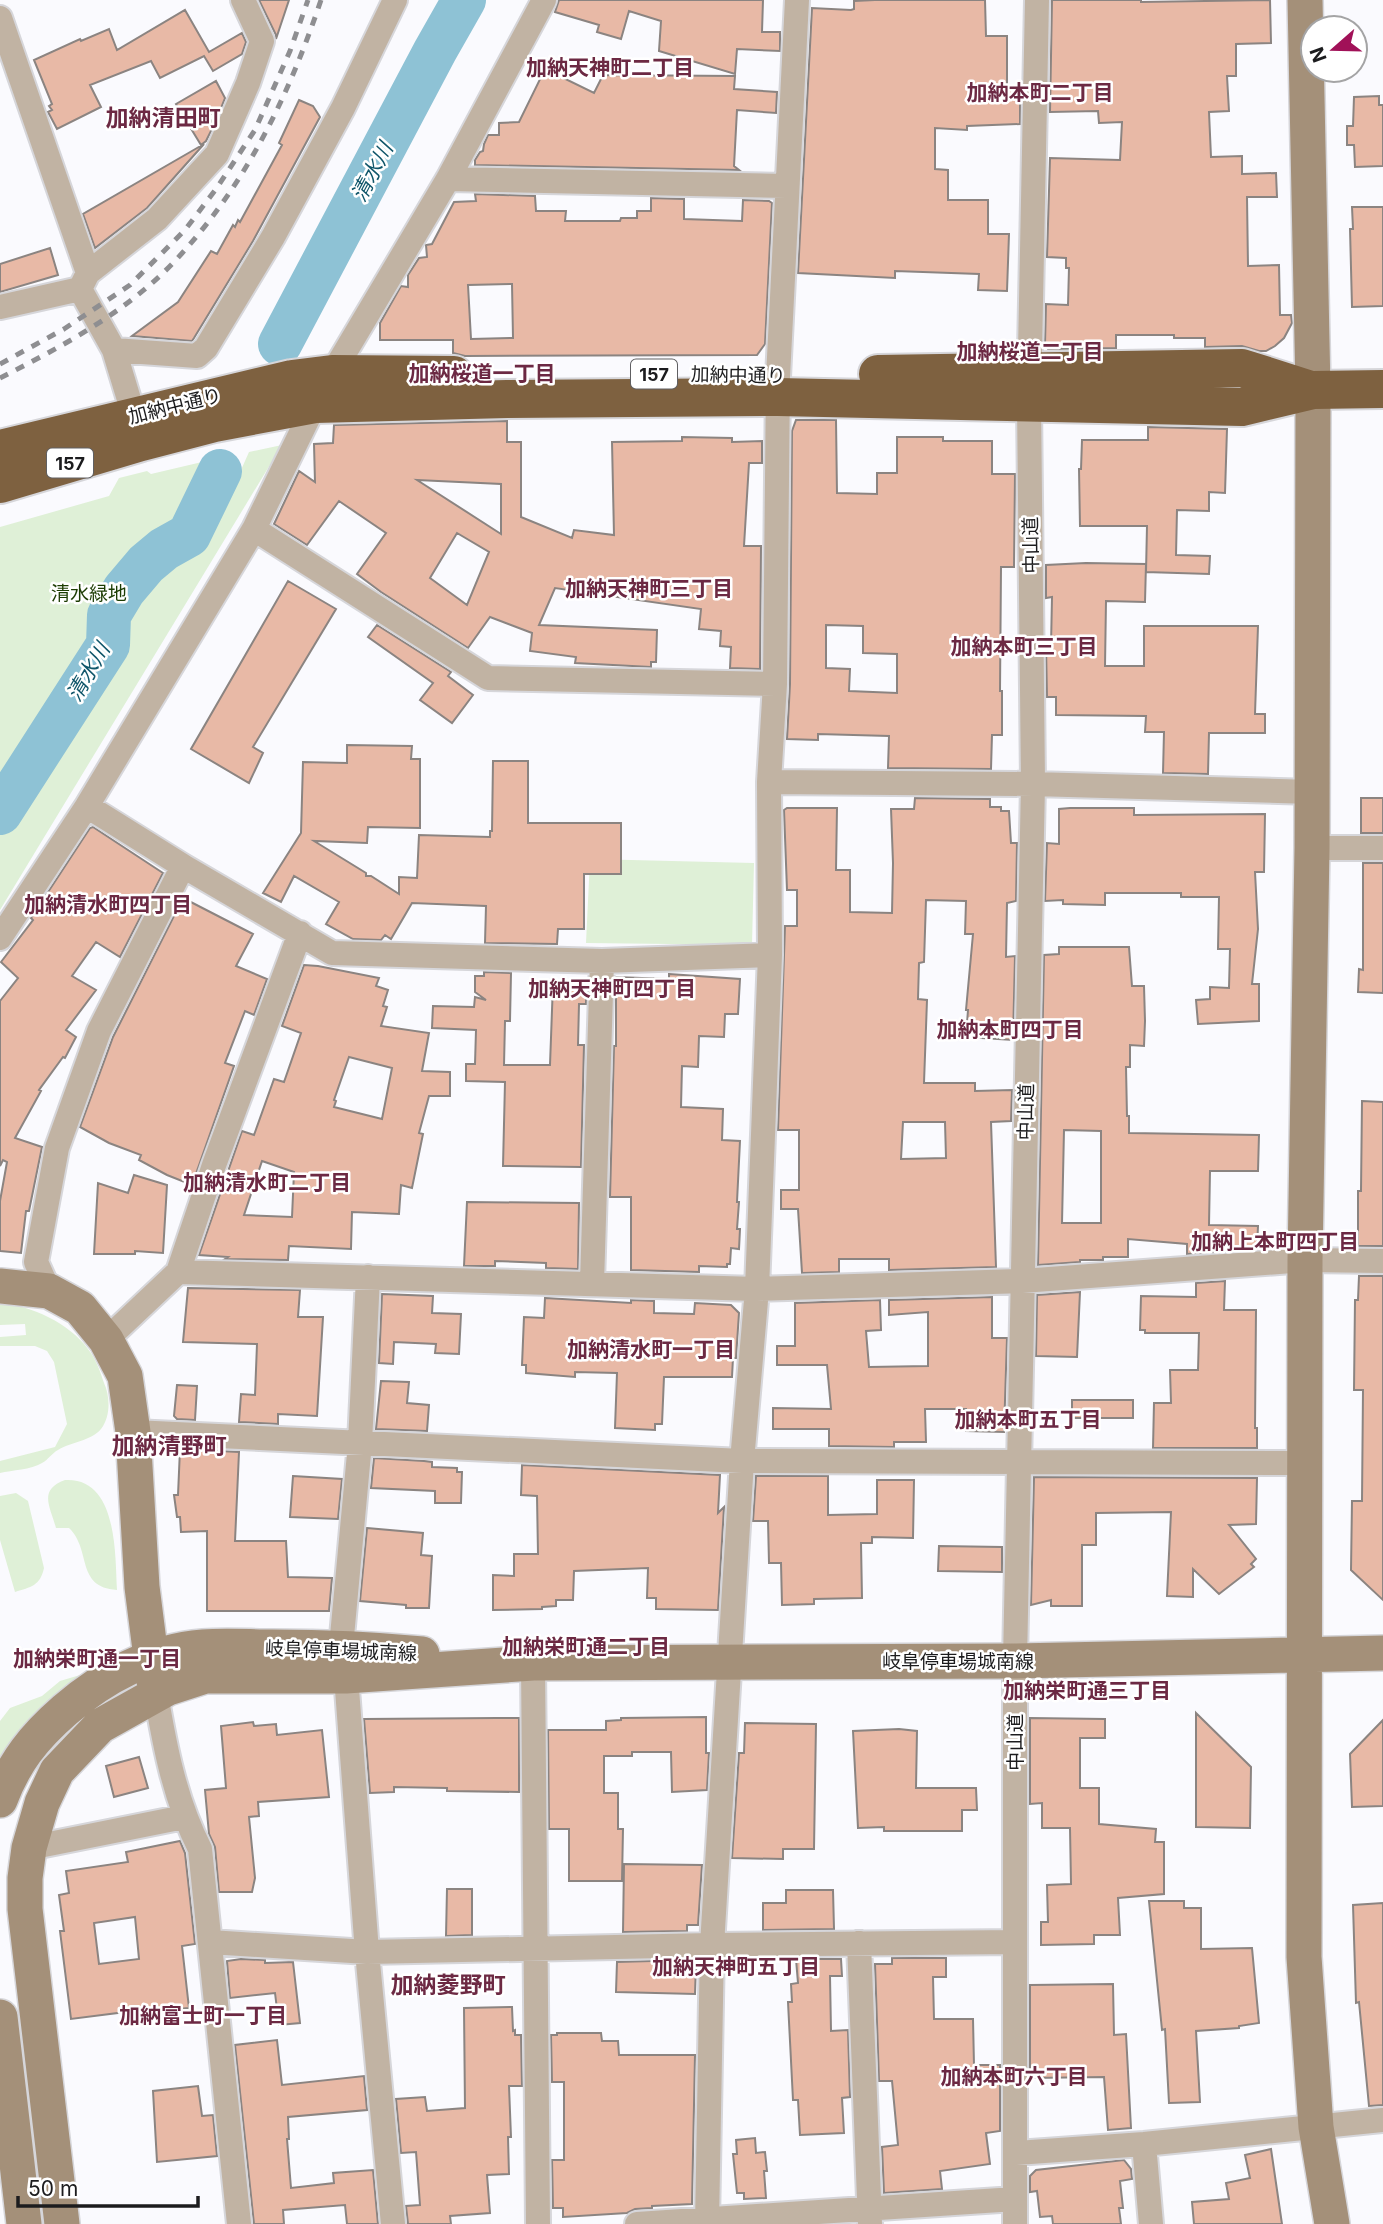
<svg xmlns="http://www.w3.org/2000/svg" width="1383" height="2224" font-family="Inter,'Noto Sans JP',sans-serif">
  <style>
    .green { fill: #dff0d7 }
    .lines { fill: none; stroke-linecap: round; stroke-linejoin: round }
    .river { stroke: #8ec2d5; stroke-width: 44 }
    .building { fill: #e8b9a6; stroke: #8b8481; stroke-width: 2; fill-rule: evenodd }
    .street-casing { stroke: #d6d6da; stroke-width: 28 }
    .secondary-casing { stroke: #d6d6da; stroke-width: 38 }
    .highway-casing { stroke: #d6d6da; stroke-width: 42 }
    .street { stroke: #c1b3a3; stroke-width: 24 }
    .secondary { stroke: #a49079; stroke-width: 35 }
    .highway { stroke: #7e6140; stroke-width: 38 }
    .rail { stroke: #8e8e91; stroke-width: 5; stroke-dasharray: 9 9; stroke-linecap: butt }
    .labels { text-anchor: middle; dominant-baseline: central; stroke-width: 5; stroke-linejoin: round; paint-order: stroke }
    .shield { fill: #fff; stroke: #606062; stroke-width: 2 }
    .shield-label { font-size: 18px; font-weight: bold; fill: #1c1c1e }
    .street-label { font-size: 19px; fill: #1c1c1e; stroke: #fff }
    .park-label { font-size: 19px; fill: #1c3c02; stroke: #fff }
    .neighbourhood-label { font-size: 21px; font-weight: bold; fill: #6c2943; stroke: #fff }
    .water-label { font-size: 21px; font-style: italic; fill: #10566a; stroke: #fff }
    .quarter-label { font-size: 23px; font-weight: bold; fill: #6c2943; stroke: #fff }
  </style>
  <rect width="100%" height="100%" fill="#fafafe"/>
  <path class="green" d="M282 445 0 910V527L109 496 119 478 147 471 151 474 202 462 237 479 249 452Z
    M590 859 754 863 752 945 586 943Z
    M0 1304C30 1304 70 1324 88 1349 96 1359 100 1371 104 1383 110 1396 111 1416 101 1429 91 1441 71 1442 58 1450 52 1453 48 1460 42 1463 31 1470 12 1470 0 1473V1461L55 1447 67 1424 54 1362 47 1351 35 1346H0V1337L26 1335 25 1324 0 1325Z
    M65 1480C118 1477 115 1555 117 1590 75 1587 92 1550 69 1528H56C50 1506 38 1490 65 1480Z
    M16 1493 28 1501 44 1568C40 1586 31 1587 15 1592L0 1540V1496Z
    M80 1675C43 1703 26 1728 0 1766V1721L10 1708 42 1696 60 1681Z"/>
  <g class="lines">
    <path class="river" d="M280 344 435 51 464 0
      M0 813 108 645 109 615 124 590 146 564 164 549 189 535 220 471"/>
  </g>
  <path class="building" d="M259 0H289L276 39V35Z
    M559 0H763L762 32H780V51L737 49 735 74 659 51 661 21 629 11 621 39 597 32 599 25 555 12Z
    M875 0H985L986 36H1007V88L1020 89V124L967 126V130L935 128V169L948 170V200H988V234H1009L1007 291 978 290 979 274 895 271V278L798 273 812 8 851 10 854 9V1Z
    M1052 0H1141V2L1270 0 1271 43 1236 44V76H1227L1229 111 1209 112 1211 157 1242 156V174L1276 173 1277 197H1247L1248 266 1279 265 1280 315H1291L1292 323 1284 338 1275 346 1266 351H1259L1242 346 1205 347V338H1174V335H1116V348L1048 349 1045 344 1046 304 1068 305 1069 268H1066V258L1047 257 1050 158 1120 160 1122 122 1099 123 1098 111 1050 112Z
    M185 10 209 52 242 33 246 42 242 54 213 71 204 56 160 78 151 61 90 85 101 107 57 129 48 112 52 110 49 106 52 104 34 60 80 39 81 41 109 29 117 50Z
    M545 69 594 93 603 75 735 76 734 89 777 92 776 113 737 110 734 166 739 170 475 165V160L480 152 483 151 484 144 488 135H499V123L519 122Z
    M216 81 225 98 221 108 208 116 214 125 206 141 201 145 176 104Z
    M1379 96V105H1383V166L1355 167 1354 145H1347V126H1353L1354 97Z
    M299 100 313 106 320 117 253 241 194 338 192 341 132 336 178 302 211 251 217 254 233 225 235 227 238 220 240 222 282 145 279 143Z
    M204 144 147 208 95 248 83 214Z
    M475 194 535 196 536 211H566L565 221H620L621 218H637V211H651V198L684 199V219L742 221 743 200 769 201 772 203 765 344 757 355 465 356 453 353V340H380V323L401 286 408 287V275L419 258 427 257 426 245 432 244 454 202 476 201ZM512 284 513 338 471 339 468 285Z
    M1352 207H1383V306L1352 307 1350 229H1353Z
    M50 248 58 275 0 292V264Z
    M796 420H836L837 493 877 494V473H897V437H943V441H992V474H1015L1014 567H1001L1000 691H1002V735H992L991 769 888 768 889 736 818 734V740L787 739 790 684 792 431ZM826 625 863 626V653L897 654V693L849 691 850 669 826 668Z
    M507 421V442H521V517L572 538 574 530 614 535 612 442 682 441V437L732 438V442L762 441V463H749L744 546H761L760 669 730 668 731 647 720 646 721 631 699 629 701 609 555 588 539 625 657 630 656 662H651V667L575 663 576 657 530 651 532 633 490 617 468 648 381 592 357 574 386 533 339 501 307 545 274 524 299 471 315 482 314 444 333 443 334 425ZM417 480 501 484V534ZM457 533 489 552 467 605 430 578Z
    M1148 427 1227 429 1225 493 1209 492V511L1177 510 1176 555 1210 556 1209 574 1146 572 1147 526H1080L1079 469H1081L1082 440H1148Z
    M1086 563 1146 564 1145 602 1106 601 1105 666H1144V626H1258L1255 714H1265V733H1209L1208 774 1163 773 1164 732H1145L1146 716 1056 715V697H1047L1046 646H1051L1052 597 1046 598V565Z
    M288 581 336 609 253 747 263 753 249 783 191 749Z
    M377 625 451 672 448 676 473 695 452 723 420 700 433 683 368 637Z
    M347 745 412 746 411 759H420V828L368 827 367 843 314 841 366 873V876H371L399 894V877L417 878 419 835 490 837V831H492L493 761H528V823H621V874H584V929H558L557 944 485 943 486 906 412 903 391 939 385 935 381 940 353 939 326 924 339 902 294 876 281 902 263 893 301 833 303 762 347 763Z
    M915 798 990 799V807H1001V811H1009L1011 843H1017L1016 901 1007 903 1006 957 1015 956 1013 1040 966 1037 968 1010H966L973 934H965L966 901 926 900 924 962 919 963 918 999 927 1000 924 1083H975V1091L1012 1090 1011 1121 991 1122 996 1267 889 1270V1259H839V1272L802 1273 798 1209H781V1190H799V1130H778L785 926H797V890H787L784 810 787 808H837L836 870H850V912L892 913 893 863 891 809H914ZM903 1122H945L946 1158 901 1159Z
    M1361 798H1383V833H1361Z
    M1070 808H1134V815L1265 814 1264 872H1255L1258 929 1252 984H1259V1021L1198 1024 1196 1000 1210 999V987L1229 988 1230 949H1218L1219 897H1181V893H1105V905L1063 904V900L1045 901 1047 843 1059 844V809Z
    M93 827 163 873 120 957 96 942 72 976 96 990 66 1030 76 1037 65 1058 63 1057 39 1090 41 1091 15 1138 42 1147 29 1211H26L21 1253 0 1251V1201L7 1162 3 1160 0 1166V1001L18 978 1 962 33 920 31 918 90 828Z
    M1363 863H1383V993L1358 992 1359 969 1363 970Z
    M183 898 253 934 236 966 267 979 254 1015 245 1011 225 1063 234 1066 192 1185 167 1175 139 1160 141 1155 109 1143 80 1127 113 1037Z
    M1059 947H1129L1132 986H1144L1145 1021 1144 1046 1130 1045V1067H1126L1127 1116H1129V1133L1259 1135 1258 1171H1210L1209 1225 1258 1226 1257 1249 1187 1254V1244L1128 1239V1257H1103V1260H1080V1262L1038 1265 1044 955 1059 954ZM1064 1130 1101 1131V1223H1062Z
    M304 965 318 966 379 978 376 986 388 990 383 1006 387 1007 381 1026 429 1033 422 1071 450 1072V1096H429L419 1133 423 1134 412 1188 401 1185 399 1214 352 1212 351 1249 289 1246 288 1260 225 1259 228 1257 199 1255 242 1131 254 1135 274 1079 284 1082 301 1033 282 1026ZM349 1057 392 1068 382 1119 334 1107 336 1101 334 1100ZM262 1161 294 1172 292 1217 244 1215Z
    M484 972 511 973 510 1021H505L504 1065H550L553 983 586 984V1004H579L578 1045H584L581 1167 503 1166 505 1082 466 1081V1064H475L476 1030 432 1028 433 1006 474 1007 475 997 486 1000 475 992V976H484Z
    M669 974 740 979 738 1014H725L724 1037 699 1036 698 1067 682 1066 681 1107 723 1109 722 1140 740 1141 737 1202H739L737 1229H740L739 1249 731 1248 730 1264H727V1267L699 1266V1272L631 1270V1197H610L614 1046H616V977L669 979Z
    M1362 1101 1383 1102V1246H1358V1191H1361Z
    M134 1175 167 1185 163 1253 135 1251V1254H94L98 1183 128 1193Z
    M467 1202 579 1203 578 1269 546 1268V1263L495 1261V1266H464Z
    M1359 1276H1383V1600L1351 1570 1352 1501H1362L1363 1390H1354L1355 1300H1358Z
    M1225 1281 1224 1310H1256L1255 1428H1257V1448H1153L1154 1403H1171L1170 1370H1198L1199 1333H1145V1330H1140L1141 1296 1196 1297V1283Z
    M188 1288 300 1290 298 1317H323L317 1416 278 1414V1424L239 1422 241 1394 255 1395 257 1344 183 1342Z
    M1080 1292 1077 1357 1036 1356 1037 1295Z
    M382 1294 433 1296 432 1313 461 1314 459 1354 435 1353 436 1344 394 1342 393 1364 379 1363Z
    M992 1297V1338H1007L1004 1432 966 1431V1409H925L926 1442H894V1447L829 1446V1429H773V1408L831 1409 827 1365H777V1346H795V1303L880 1300 881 1330 866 1331 869 1367 928 1366V1312L889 1315V1300Z
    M545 1298 631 1303V1300L654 1301V1313L694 1314 695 1303 731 1305 739 1313 736 1358H733L732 1377H664L662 1424H655V1430L615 1428 617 1373 575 1372V1377L526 1373V1365H522L524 1317 544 1318Z
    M381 1381 409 1382 407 1403 429 1405 427 1431 376 1429Z
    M177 1385 197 1386 195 1420 177 1419 174 1416Z
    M1072 1400H1133V1418H1072Z
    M180 1449 239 1452 235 1541H286L288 1577 332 1578 329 1611H207V1531L181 1532 180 1517H177L174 1495H178Z
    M374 1458 424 1461 432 1462V1467L457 1468V1472H462L461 1503H435V1491L371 1488Z
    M522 1465 720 1475 718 1513 724 1507 718 1610 656 1609V1598H647L648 1568 574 1571 573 1600H556V1606L542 1607V1609L493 1610V1575L514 1576V1554H538L537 1496 521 1495Z
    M293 1476 342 1479 338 1519 290 1517Z
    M756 1476H828V1515L877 1514V1480H914L913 1538 872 1537V1543H861L862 1598 814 1599V1604L782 1605 781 1563H769L768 1521H753Z
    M1034 1477 1257 1478 1256 1524 1229 1525 1256 1559 1251 1564 1254 1567 1219 1594 1193 1569V1597L1167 1596 1171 1512 1096 1513V1545H1082V1606H1051V1600L1031 1605Z
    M367 1528 423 1533 421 1555 432 1556 429 1608H406V1605L360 1601Z
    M939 1546 1002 1547V1572L938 1571Z
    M1196 1713 1251 1767 1250 1828 1196 1827Z
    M706 1717V1753H709L707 1790 672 1792 671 1752H632V1756H604V1793H618V1829H623L622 1881H569V1829H549L548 1730H606V1721L621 1720V1718Z
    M497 1718H519V1792L447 1791V1788L394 1787V1792L370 1793 364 1719Z
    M1030 1718 1105 1719V1738H1080V1788H1099V1824L1156 1829 1155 1842H1164V1894L1118 1898 1120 1935H1094V1944L1041 1945V1922H1048L1047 1885 1071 1884 1070 1828H1042V1803L1030 1804Z
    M1383 1720V1806L1352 1807 1350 1754Z
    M253 1722 254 1726 276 1724 277 1735 322 1730 329 1797 258 1802 259 1816 249 1817 255 1878 252 1892H219L215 1847 209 1834 205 1790 226 1788 221 1726Z
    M745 1723 816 1724 814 1849H783V1859L732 1858 739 1753H744Z
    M899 1729 917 1731 916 1788H976L977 1810H962V1831H884V1827L858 1828 853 1731Z
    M139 1757 148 1788 114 1797 106 1766Z
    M180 1841 185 1853 195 1944 182 1946 189 2008 134 2013V2011L71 2019 60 1931H64L59 1895 69 1893 66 1871 128 1862 126 1852ZM135 1917 139 1959 99 1964 94 1923Z
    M624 1864 702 1865 698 1925H687V1931L623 1932Z
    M447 1889H472V1935L446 1936Z
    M786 1890H833L834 1929 763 1930V1903H786Z
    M1149 1901H1184V1908H1201V1949L1252 1948 1259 2023 1239 2026V2028L1196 2031 1200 2102 1169 2103 1165 2029 1162 2030Z
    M1383 1903V2105L1369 2106 1359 2002 1356 2003 1353 1905Z
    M892 1958H946V1977H933L934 2019H973L974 2065H1000V2131L986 2133 990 2164 940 2171 942 2189 884 2193 882 2147 898 2145 892 2081H879L875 1964H892Z
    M241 1959 265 1960V1963L293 1962 300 2023 279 2025 275 1993 230 1998 227 1961Z
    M796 1959H841L842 1976H830L831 2031 848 2030 850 2097 842 2098 844 2133 800 2135 798 2100H793L788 2002H792L791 1984 798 1983Z
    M687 1960V1963L696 1964 695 1994 616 1992 617 1962Z
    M1113 1984 1114 2035 1126 2034 1131 2128 1108 2130 1104 2077 1030 2078V1985Z
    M512 2007 513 2031 515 2030V2035H521L522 2086H509L511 2137H508L509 2174 487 2175 490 2213 450 2216 451 2224H408L406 2206 420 2205 416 2152 401 2153 396 2099 425 2097 427 2111 465 2108 464 2008Z
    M557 2033H601L602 2041H618L619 2055H695L692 2204 652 2206V2208L635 2209 627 2213 563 2217V2208H553L552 2160H564V2082H552L551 2035H557Z
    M277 2040 282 2085 364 2076 367 2110 288 2117 289 2139H287L291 2188 334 2183 333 2173 373 2170 378 2224H347L345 2205 283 2210 284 2224H254L235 2045Z
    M198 2086 202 2116 213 2115 217 2156 157 2162 153 2091Z
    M755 2138 756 2153 765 2152 767 2171H764L766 2198 744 2199V2193H737L733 2154H737L736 2140Z
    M1271 2149 1282 2224H1194L1192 2202 1229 2199 1226 2183 1250 2178 1245 2155Z
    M1124 2160 1131 2169 1132 2179 1120 2181 1123 2208H1119L1121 2224H1053L1052 2216 1040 2217 1037 2191 1030 2192V2176L1036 2170Z"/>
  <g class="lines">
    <g class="street-casing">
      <path id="street" d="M0 18 88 273
        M448 179 786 186
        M80 289 114 350 134 416
        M0 307 80 289 88 273 157 219 217 154 248 83 262 41 243 0
        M114 350 197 356 206 348 273 237 343 108 395 0
        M332 374 448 179 544 0
        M254 529 488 678 775 684
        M769 782 1033 784 1312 792
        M87 806 183 866 332 953 602 961 770 955
        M1312 848H1383
        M0 938 87 806 254 529 315 404
        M178 1272 757 1289 1022 1281 1305 1260 1383 1261
        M592 1283 602 961
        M49 1291 36 1262 57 1148 99 1031 183 866
        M106 1340 178 1272 214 1165 300 933
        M133 1432 742 1461 1304 1463
        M341 1647 360 1443 368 1277
        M533 1663 538 2224
        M346 1676 367 1952 393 2224
        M156 1694C165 1748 175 1800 200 1849L239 2224
        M29 1848 184 1817
        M210 1942 367 1952 712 1945 1015 1942
        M859 1943 870 2224
        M1144 2144 1151 2224
        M1016 2153 1144 2144 1383 2120
        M637 2224 1015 2199
        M707 2224 712 1945 742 1461 757 1289 770 955 769 782 775 684 778 377 797 0
        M1015 2224V1661L1033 784 1029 402 1037 0"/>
    </g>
    <g class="secondary-casing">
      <path id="secondary" d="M1305 0 1313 390 1312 848 1305 1260 1304 1957 1316 2127 1332 2224
        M0 1286 49 1291 80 1308 106 1340 125 1376 133 1432 142 1587 154 1681
        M0 1800C14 1762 34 1737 65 1710 103 1677 151 1651 203 1647 226 1645 250 1647 272 1647 323 1647 372 1649 422 1654
        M0 2017 24 2224
        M62 2224 25 1909V1878L29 1848 42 1803 57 1771 100 1726 168 1688 205 1676H346L533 1663 1015 1661 1383 1653"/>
    </g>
    <g class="highway-casing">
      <path id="highway" d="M878 374 1242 368 1311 390
        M0 449 292 379 332 374 454 375
        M0 484 141 442 214 423 315 404 507 399 778 397 1242 407 1313 390 1383 389"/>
    </g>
    <use href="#street" class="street"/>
    <use href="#secondary" class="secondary"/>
    <use href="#highway" class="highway"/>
    <path class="rail" d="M0 364 64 329 130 285 185 230 216 189 255 130 290 51 308 0
      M0 378C61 347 125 313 173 263 245 187 288 98 321 0"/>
  </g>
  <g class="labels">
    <g class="shield">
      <rect x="631" y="359.5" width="46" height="29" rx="5"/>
      <rect x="47" y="448.5" width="46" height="29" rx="5"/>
    </g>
    <g class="shield-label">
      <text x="654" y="374">157</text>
      <text x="70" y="463">157</text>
    </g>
    <g class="street-label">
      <text transform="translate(738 375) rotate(1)">加納中通り</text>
      <text transform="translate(175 406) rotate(-14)">加納中通り</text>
      <text transform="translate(1031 545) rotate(-91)">中山道</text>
      <text transform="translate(1026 1112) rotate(-89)">中山道</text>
      <text transform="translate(341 1651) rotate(2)">岐阜停車場城南線</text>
      <text x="958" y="1661">岐阜停車場城南線</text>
      <text transform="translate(1015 1742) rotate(-90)">中山道</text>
    </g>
    <g class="park-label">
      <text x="89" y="593">清水緑地</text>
    </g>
    <g class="neighbourhood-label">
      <text x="610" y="67">加納天神町二丁目</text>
      <text x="1040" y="92">加納本町二丁目</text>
      <text x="1030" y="351">加納桜道二丁目</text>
      <text x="482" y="373">加納桜道一丁目</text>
      <text x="649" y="588">加納天神町三丁目</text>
      <text x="1024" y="646">加納本町三丁目</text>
      <text x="108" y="904">加納清水町四丁目</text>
      <text x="612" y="988">加納天神町四丁目</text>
      <text x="1010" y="1029">加納本町四丁目</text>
      <text x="267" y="1182">加納清水町二丁目</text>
      <text x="1275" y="1241">加納上本町四丁目</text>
      <text x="651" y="1349">加納清水町一丁目</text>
      <text x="1028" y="1419">加納本町五丁目</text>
      <text x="586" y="1646">加納栄町通二丁目</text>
      <text x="97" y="1658">加納栄町通一丁目</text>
      <text x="1087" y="1690">加納栄町通三丁目</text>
      <text x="736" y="1966">加納天神町五丁目</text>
      <text x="203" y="2015">加納富士町一丁目</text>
      <text x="1014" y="2076">加納本町六丁目</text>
    </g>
    <g class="water-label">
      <text transform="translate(372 172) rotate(-62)">清水川</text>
      <text transform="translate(88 672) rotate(-60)">清水川</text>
    </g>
    <g class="quarter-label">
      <text x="163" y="118">加納清田町</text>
      <text x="169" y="1446">加納清野町</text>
      <text x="448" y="1985">加納菱野町</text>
    </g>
  </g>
  <g transform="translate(1334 49) rotate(250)"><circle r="33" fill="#ffffff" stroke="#a4a4a5" stroke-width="2"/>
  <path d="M0-5L12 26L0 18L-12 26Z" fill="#a11158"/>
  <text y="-10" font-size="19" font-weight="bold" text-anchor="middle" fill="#1c1c1e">N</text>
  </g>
  <path d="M18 2196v10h180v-10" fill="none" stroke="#1c1c1e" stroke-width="3.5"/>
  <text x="28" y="2196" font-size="21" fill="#1c1c1e" stroke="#ffffff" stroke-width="5" paint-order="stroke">50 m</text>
</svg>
